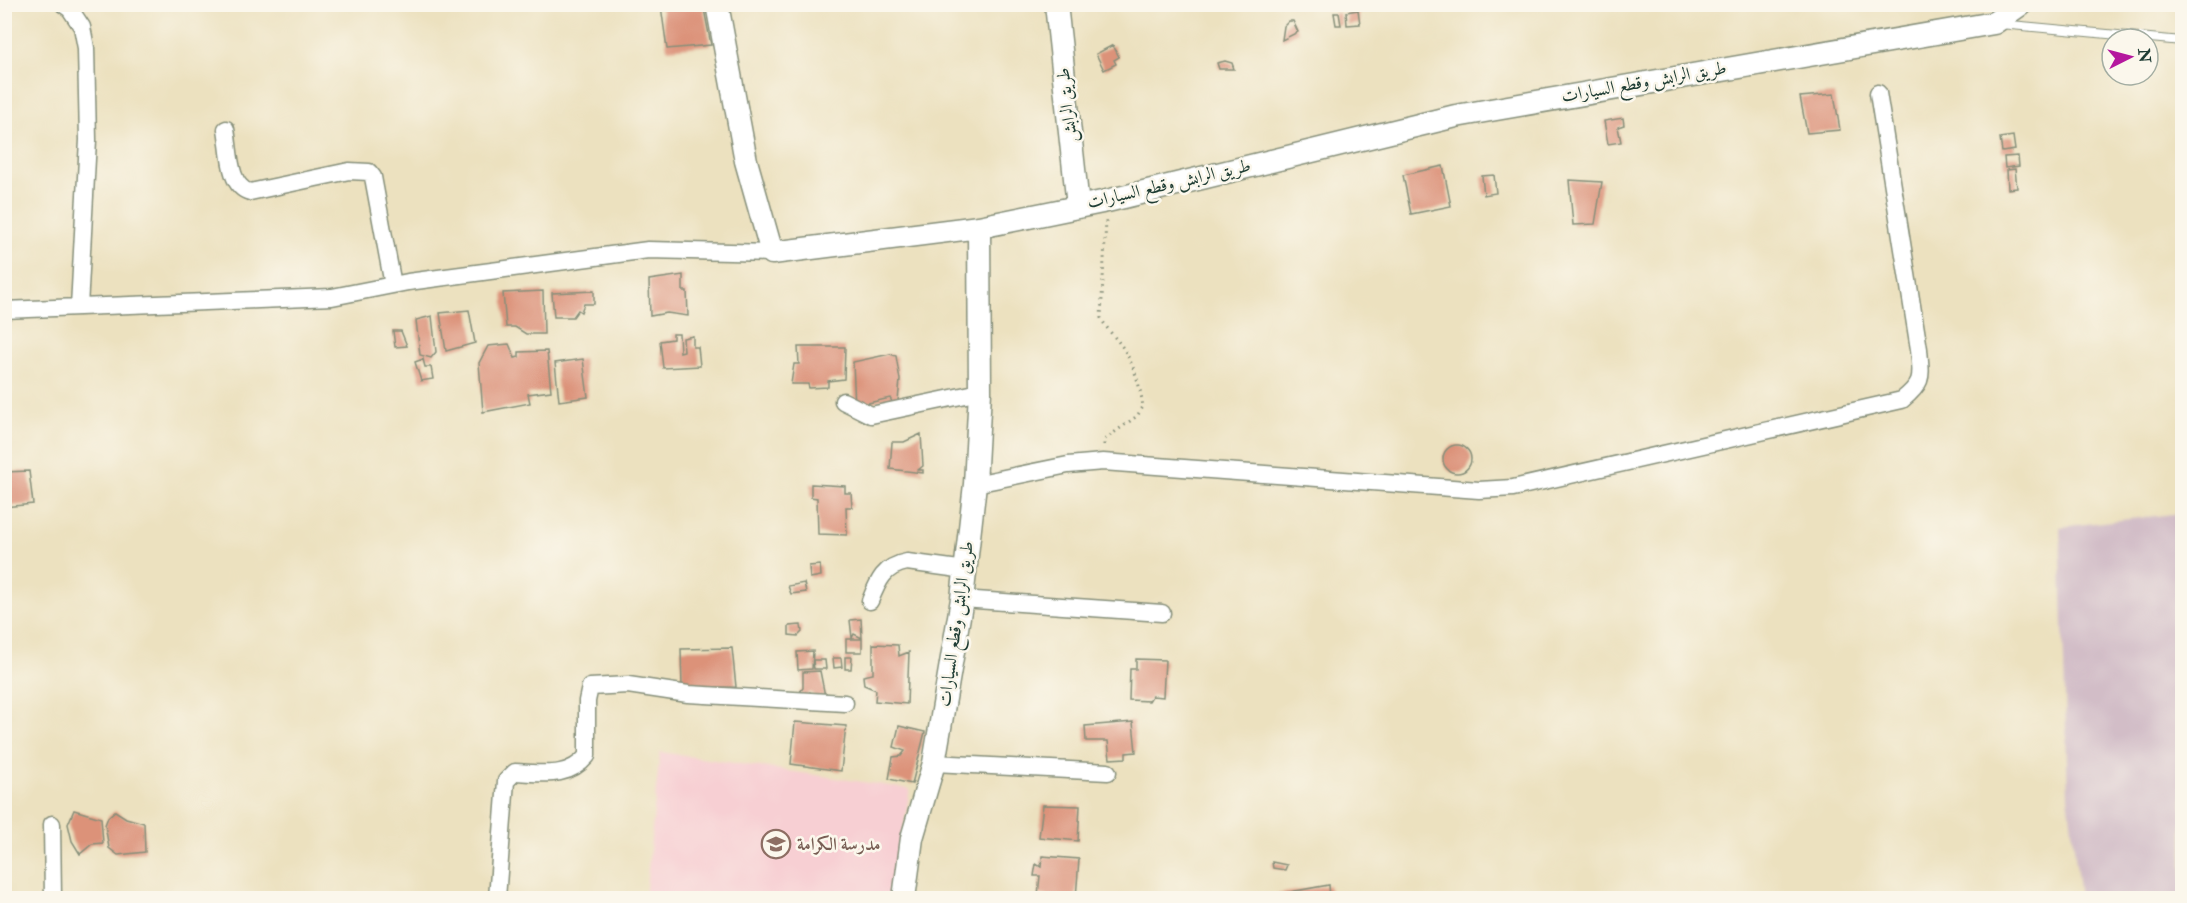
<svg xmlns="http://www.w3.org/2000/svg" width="2187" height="903" font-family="'IM FELL Double Pica',Amiri,serif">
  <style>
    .built { fill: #f7cfd3 }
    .industrial { fill: #d2bdc7 }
    .building { fill: #dc9279 }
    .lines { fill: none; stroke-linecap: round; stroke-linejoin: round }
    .lane-casing { stroke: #868f7a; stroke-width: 10 }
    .street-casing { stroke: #868f7a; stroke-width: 19 }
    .secondary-casing { stroke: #868f7a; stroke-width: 25 }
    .path { stroke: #868f7a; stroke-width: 3; stroke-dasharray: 1.5 4.5; stroke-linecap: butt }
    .lane { stroke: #fff; stroke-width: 8 }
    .street { stroke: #fff; stroke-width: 16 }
    .secondary { stroke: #fff; stroke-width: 22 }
    .labels { text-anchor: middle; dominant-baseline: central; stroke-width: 5; stroke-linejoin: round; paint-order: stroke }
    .street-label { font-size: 18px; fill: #1f3d34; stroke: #fbf7ec }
    .education-label { font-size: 18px; font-weight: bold; fill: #785e54; stroke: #fbf7ec; text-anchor: start }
  </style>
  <rect width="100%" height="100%" fill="#fbf7ec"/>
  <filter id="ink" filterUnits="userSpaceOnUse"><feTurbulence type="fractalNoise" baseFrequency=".0167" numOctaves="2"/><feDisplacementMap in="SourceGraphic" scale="12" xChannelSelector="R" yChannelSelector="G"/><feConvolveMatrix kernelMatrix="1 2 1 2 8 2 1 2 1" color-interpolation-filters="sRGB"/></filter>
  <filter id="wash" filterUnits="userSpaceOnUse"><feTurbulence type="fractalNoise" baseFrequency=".008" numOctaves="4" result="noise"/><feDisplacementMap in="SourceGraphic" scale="24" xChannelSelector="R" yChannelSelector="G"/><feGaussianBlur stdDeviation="1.35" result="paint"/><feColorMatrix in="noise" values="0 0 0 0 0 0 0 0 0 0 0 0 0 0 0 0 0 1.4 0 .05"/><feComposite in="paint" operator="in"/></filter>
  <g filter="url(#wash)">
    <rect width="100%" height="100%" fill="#ece1bf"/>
    <path class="built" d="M660 752 910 789 892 898H645Z"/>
    <path class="industrial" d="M2182 513V898H2080L2068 796 2060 527Z"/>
    <g id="blocks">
      <path class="building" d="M678 4H703L711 45 667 49 661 6Z
        M1358 10 1360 24 1347 25 1346 12Z
        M1334 13H1339L1341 25H1336Z
        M1289 21H1293L1298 32 1282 40 1284 26Z
        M1113 45 1119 57 1114 60 1116 64 1104 70 1096 54Z
        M1225 61 1232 63 1234 69H1219L1217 63Z
        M1834 94 1840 130 1807 133 1800 97Z
        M1623 118 1624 125 1618 127 1621 142 1608 144 1604 121Z
        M2013 136 2015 150 2002 152 2000 138Z
        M2018 156 2019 166 2005 168 2004 157Z
        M1443 166 1451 206 1411 214 1403 175Z
        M2015 169 2017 188 2008 189 2007 170Z
        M1494 175 1496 193 1484 195 1482 176Z
        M1569 180 1602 182 1595 224 1573 225Z
        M683 275V291H687L688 316 667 313 650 316 649 280Z
        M543 291 544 334H526L515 327H506L503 293Z
        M594 291V304H584L581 312 578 310 573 317H554L552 293Z
        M469 310 475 343 446 351 440 313Z
        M432 316 436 352 431 358 420 355 416 320Z
        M393 331H401L407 346 395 347Z
        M673 334H679L680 352 684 351 683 338 693 336V347H698L700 366 663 368 660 341 673 339Z
        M509 344 515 358 519 357V352L547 351 551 391 528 394 530 403 483 412 479 363 488 346Z
        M798 347H845L844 379 828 381V387L809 388 808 384H791L794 364H799Z
        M890 354 896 356 900 380 897 411 890 398 855 406 853 362Z
        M423 359 425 367H431L433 379 421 381 415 362Z
        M583 359 588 397 559 401 555 363Z
        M921 434 923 466 918 470H923V473L890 469 892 442H904Z
        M1443 459a14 14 0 1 1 28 0a14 14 0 1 1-28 0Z
        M29 471 33 504 4 507V472Z
        M811 484 845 486V493H851L852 507H846L847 535 818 534 817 498 811 497Z
        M820 565 821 576 810 578 809 566Z
        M804 583 806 592 791 594 788 586Z
        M861 619 862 638 854 634 852 638 850 620Z
        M801 625 802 632 798 636 789 635V626Z
        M846 639H862V652H846Z
        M873 644 898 645 899 656 909 652 907 704 875 701 876 690 864 685 863 676 873 674Z
        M732 648 736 687 682 688 681 649Z
        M813 651 812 669 798 670 797 652Z
        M845 657H852L851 669H845Z
        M833 658H841L842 667 834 668Z
        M1136 659 1165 660 1163 697 1152 696 1149 701 1129 700 1130 669H1136Z
        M813 660H825L826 669H814Z
        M820 671 825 696 815 697 810 692 805 697 799 693 803 688V672Z
        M795 722 846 726 841 771 791 764Z
        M1133 722 1136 752 1126 753V758L1110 759 1108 741H1086L1085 726Z
        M899 726 925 732 912 784 889 779 893 757 901 756 905 751 894 747Z
        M1043 805 1080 806 1078 841 1039 837Z
        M74 810 101 818 103 843 92 844 80 854 72 841 68 824Z
        M115 811 126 818 144 823 145 852 118 855 109 848 105 825 108 817Z
        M1042 856 1079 859 1076 898 1038 895 1040 876H1034L1036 864 1041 867Z
        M1272 862 1287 865 1285 870 1273 868Z
        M1329 885 1330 898H1268V896Z"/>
    </g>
  </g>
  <g filter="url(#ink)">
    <use href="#blocks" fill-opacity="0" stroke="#868f7a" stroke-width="1.5"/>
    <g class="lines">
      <g class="lane-casing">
        <path id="lane" d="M2000 24 2182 41"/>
      </g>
      <g class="street-casing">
        <path id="street" d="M63 4 70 9 82 27 86 48 88 140 79 307
          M226 129C230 149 228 187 250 192L349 171 369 172 373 177 393 285
          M4 310 332 297 408 282 648 250 772 253
          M843 401 871 415 980 392
          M975 484 1068 465 1103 462 1479 490 1513 488 1902 400C1925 381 1921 377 1919 349L1878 93
          M962 599 1162 613
          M870 601C878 581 884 566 907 562L966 570
          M934 763 1108 772
          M52 824 53 898
          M497 898 506 781 515 772C542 773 568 779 587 756V701L590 687 628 685 688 694 845 703"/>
      </g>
      <g class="secondary-casing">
        <path id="secondary" d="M717 4 746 161 772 253 979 227
          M1056 4 1078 206
          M904 898 912 838 934 763 962 599 975 484 980 392 979 227 1107 201 1456 116 1994 23 2021 4"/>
      </g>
      <path class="path" d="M1104 445V440L1137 416 1143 407C1141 390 1135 368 1126 353 1119 340 1108 332 1101 318L1106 221"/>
      <use href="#lane" class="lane"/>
      <use href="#street" class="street"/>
      <use href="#secondary" class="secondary"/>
    </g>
  </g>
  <defs>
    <g id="school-ring" transform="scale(1.5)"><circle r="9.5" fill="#fbf7ec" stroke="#8d6e63" stroke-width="1.5"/><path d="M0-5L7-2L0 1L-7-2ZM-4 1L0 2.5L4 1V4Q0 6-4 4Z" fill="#8d6e63"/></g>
  </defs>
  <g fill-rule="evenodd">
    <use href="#school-ring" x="776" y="844"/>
  </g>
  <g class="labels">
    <g class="street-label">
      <text transform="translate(1644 82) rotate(-10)">طريق الرابش وقطع السيارات</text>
      <text transform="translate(1067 105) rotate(-96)">طريق الرابش</text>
      <text transform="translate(1169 184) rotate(-13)">طريق الرابش وقطع السيارات</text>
      <text transform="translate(956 624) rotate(-82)">طريق الرابش وقطع السيارات</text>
    </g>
    <g class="education-label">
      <text x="797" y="844">مدرسة الكرامة</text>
    </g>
  </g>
  <rect width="2187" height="903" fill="none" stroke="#fbf7ec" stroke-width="24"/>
  <g transform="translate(2130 57) rotate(84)"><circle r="28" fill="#fbf7ec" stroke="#a3ada2" stroke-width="1.5"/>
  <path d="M0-4.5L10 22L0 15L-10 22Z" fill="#b5179e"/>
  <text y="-9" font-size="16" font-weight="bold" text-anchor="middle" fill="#1f3d34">N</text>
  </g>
</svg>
